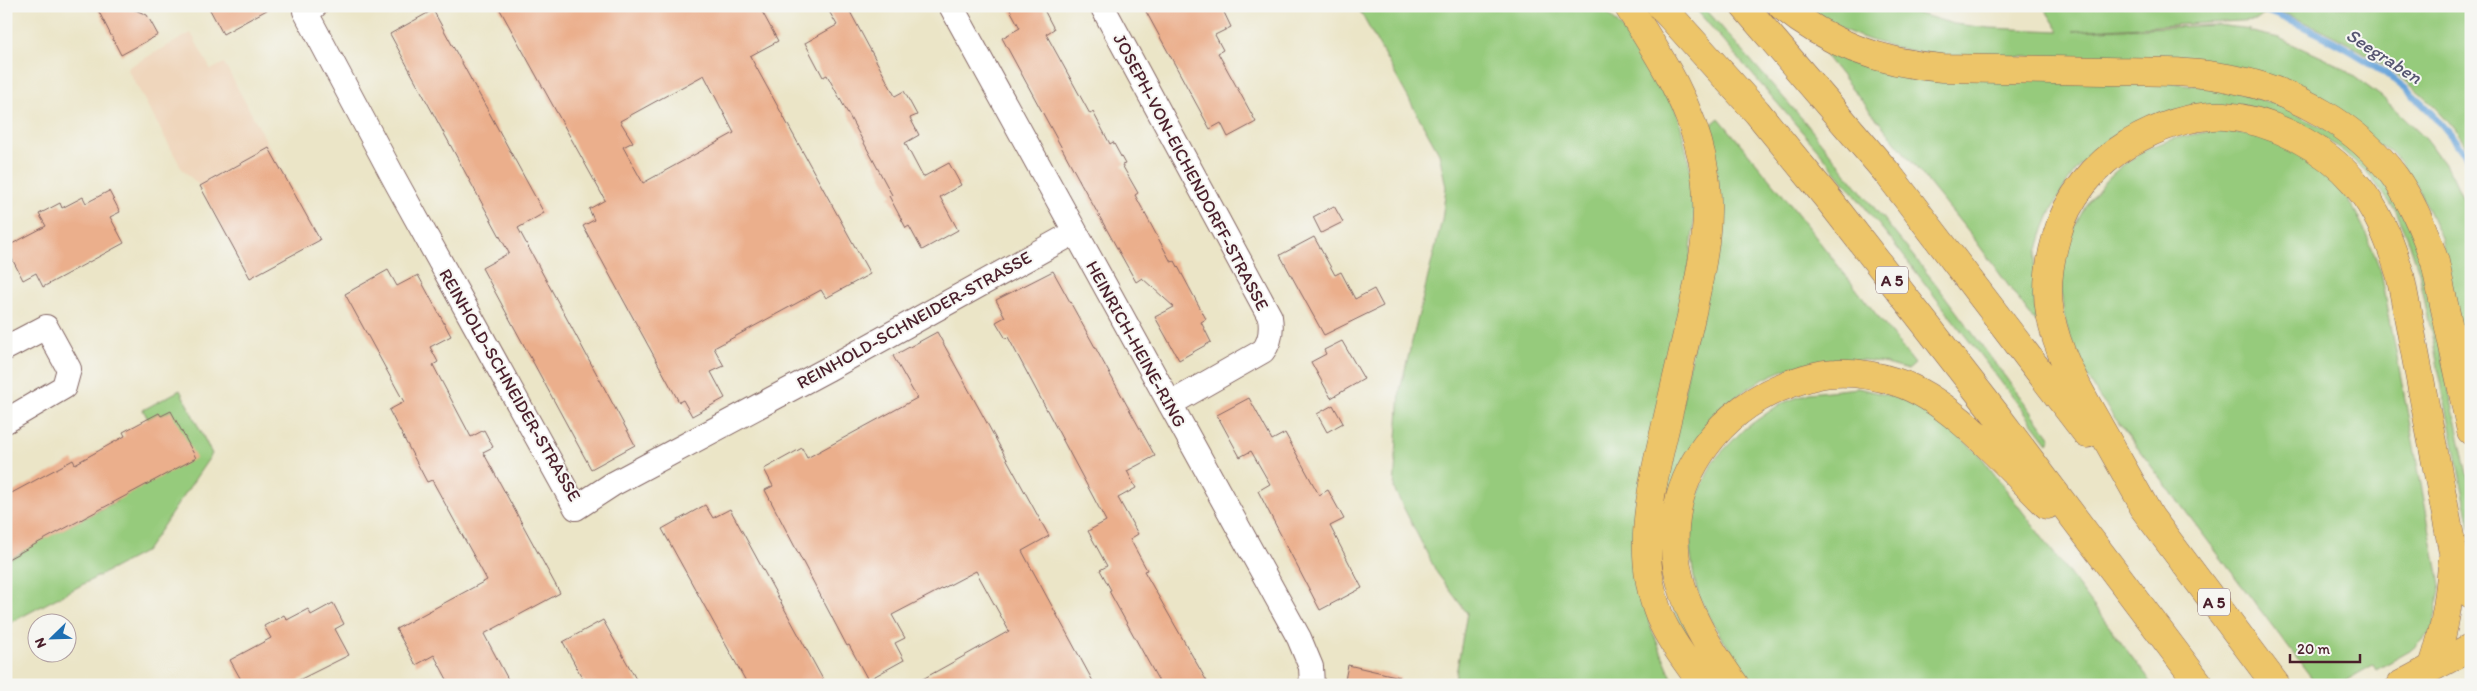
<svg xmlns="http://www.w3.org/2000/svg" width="2477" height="691" font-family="Itim,sans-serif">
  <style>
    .built { fill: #efd6bc }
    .green { fill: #96cb7c; stroke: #707554 }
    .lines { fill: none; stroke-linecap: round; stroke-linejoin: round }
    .stream { stroke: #69a5da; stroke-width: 7 }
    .building { fill: #ebaf8c; fill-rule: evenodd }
    .minor-casing { stroke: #826462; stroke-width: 26 }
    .primary-casing { stroke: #826462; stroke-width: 29 }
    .motorway-casing { stroke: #826462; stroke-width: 29 }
    .minor { stroke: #fff; stroke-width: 24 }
    .primary { stroke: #edc569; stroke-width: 28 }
    .motorway { stroke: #edc569; stroke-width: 28 }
    .labels { text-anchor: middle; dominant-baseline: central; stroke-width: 4; stroke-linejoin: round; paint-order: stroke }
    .shield { fill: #f6f6f2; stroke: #7e6067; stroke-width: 1 }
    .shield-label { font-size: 16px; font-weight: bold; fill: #4a1f2b }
    .street-label { font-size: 18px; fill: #4a1f2b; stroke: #f6f6f2 }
    .water-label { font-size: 19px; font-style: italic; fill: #565571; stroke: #f6f6f2 }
  </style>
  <rect width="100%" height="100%" fill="#f6f6f2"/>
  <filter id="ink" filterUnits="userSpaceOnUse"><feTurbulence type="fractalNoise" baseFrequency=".02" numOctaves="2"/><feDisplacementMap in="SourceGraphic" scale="10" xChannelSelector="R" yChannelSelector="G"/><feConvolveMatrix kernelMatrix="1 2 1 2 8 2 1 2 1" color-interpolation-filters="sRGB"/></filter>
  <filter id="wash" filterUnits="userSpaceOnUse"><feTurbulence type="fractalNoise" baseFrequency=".0096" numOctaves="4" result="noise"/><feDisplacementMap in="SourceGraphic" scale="20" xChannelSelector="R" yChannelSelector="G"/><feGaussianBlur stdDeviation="1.12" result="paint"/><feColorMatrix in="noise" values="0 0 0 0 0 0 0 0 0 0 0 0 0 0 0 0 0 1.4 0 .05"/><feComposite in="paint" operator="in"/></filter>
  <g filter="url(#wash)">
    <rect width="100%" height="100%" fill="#ebe5c7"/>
    <path class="built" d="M191 33 211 70 224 63 320 240 250 278 200 186 182 169 127 68Z"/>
    <path class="green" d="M1357 6H1602L1640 49 1678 113 1694 185 1695 215 1649 623 1675 685H1454L1467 613 1437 573 1394 489 1400 390 1442 220 1446 187 1439 153Z
      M1693 6H1703L1805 122 1935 283 2051 438 2048 443 1892 241 1824 157Z
      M1799 6H1892L1954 24 1990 28 2059 31 2043 6H2275L2257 20 2073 31 2218 25 2250 29 2248 31 2279 38 2338 65 2382 97 2426 139 2453 177 2471 217V380L2441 238 2416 184 2391 151 2187 59 1947 56C1888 49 1850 37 1799 6Z
      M2277 6H2471V156C2466 147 2461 137 2455 129 2410 73 2340 35 2273 9Z
      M1816 44 2229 89 2281 106 2330 132 2381 176 2416 236 2471 493V532L2419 272 2407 236 2396 211 2368 173 2337 146 2281 116 2111 141C2105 145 2098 149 2092 154 2061 179 2036 237 2034 276 2034 290 2035 304 2036 318L2035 322 1975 240Z
      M1719 118 1779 190 1915 364 1908 370C1894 366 1878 361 1863 360 1805 355 1751 376 1713 419L1672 586 1726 685H1717C1676 625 1656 588 1661 513L1719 209 1712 124Z
      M2214 131C2259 131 2311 150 2339 187 2359 212 2370 242 2381 272L2441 590 2432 631 2410 651 2376 670 2373 665 2338 685H2317L2099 397C2086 374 2073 350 2066 324 2048 253 2086 179 2152 147 2171 138 2193 134 2214 131Z
      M1858 388 1903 399 1943 422 1980 455 2153 685H1755L1719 634 1700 599 1694 578 1690 550 1694 504 1713 461 1744 429 1780 404 1809 393Z
      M180 390 212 454 146 551 6 625V561L23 552 22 550 117 501 116 499 171 411 161 416 159 413 148 419 143 410Z"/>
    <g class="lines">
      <path class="stream" d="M2254 6C2339 38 2424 84 2471 165"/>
    </g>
    <g id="blocks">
      <path class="building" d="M96 6H126L147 15 158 35 121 55Z
        M208 6H274L223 34Z
        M498 6H759L778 41 750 56 870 274 826 298 821 290 714 348 724 366 711 372 725 398 692 416 683 400 679 402 583 226 594 220 589 209 605 200ZM704 75 734 133 643 183 623 147 633 142 620 121Z
        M826 6H847L895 96 904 91 917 115 910 118 919 135 905 143 923 177 949 163 961 185 940 197 958 230 922 250 909 226 906 228 889 196 892 195 864 143 827 75 823 77 805 43 837 25Z
        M1008 6H1042L1054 29 1046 34 1090 114 1093 112 1110 144 1113 142 1125 164 1122 165 1138 193 1135 195 1171 262 1175 261 1206 319 1201 322 1211 342 1179 360 1155 317 1174 307 1142 278 1136 282 1083 187 1002 38 1020 28Z
        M1143 6H1221L1231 27 1215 35 1223 50 1218 53 1256 122 1228 137 1221 123 1210 129Z
        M433 10 544 213 518 228 635 445 591 469 482 268 509 253 390 34Z
        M269 148 320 240 250 278 200 186Z
        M109 191 120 212 110 217 124 243 43 287 36 273 23 280 6 247 46 226 39 214 60 203 62 208 83 197 86 203Z
        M1334 206 1343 222 1321 233 1313 217Z
        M1314 237 1335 275 1341 272 1355 299 1374 289 1383 306 1324 335 1280 255Z
        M388 270 397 286 418 275 451 336 430 347 438 362 433 365 471 437 484 430 493 447 483 452 560 593 484 634 511 685H450L434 655 416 665 396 629 487 580 432 480 427 482 389 410 404 402 345 294Z
        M1053 271 1155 456 1127 471 1136 488 1118 498 1138 534 1130 539 1147 570 1144 571 1209 685H1161L1109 591 1111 590 1100 570 1107 566 1088 531 1106 521 1008 337 1006 339 996 322 1005 317 996 300Z
        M937 332 1049 536 1022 551 1095 685H912L1009 631 976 571 892 615 905 638 895 643 904 660 868 680 849 645 847 646 765 490 773 486 764 469 802 448 807 458 917 398 893 356Z
        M1342 341 1364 379 1331 398 1311 362 1326 354 1324 350Z
        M1249 398 1272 440 1285 433 1319 495 1328 490 1344 519 1330 526 1362 588 1320 610 1258 491 1270 484 1251 451 1240 457 1217 415Z
        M1333 405 1343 423 1327 432 1317 414Z
        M171 411 196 458 6 560V496L73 460 75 464 125 436 123 432 159 413 161 416Z
        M705 505 713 518 730 509 826 685H748L662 529Z
        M333 603 344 624 335 629 349 655 289 685H244L230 660 271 638 264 626 284 615 287 620 308 609 311 615Z
        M603 620 631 670 639 685H586L563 642Z
        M1348 665 1400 677 1399 685H1344Z"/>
    </g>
  </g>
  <g filter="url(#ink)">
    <use href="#blocks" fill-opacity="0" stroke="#826462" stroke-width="1"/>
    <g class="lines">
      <g class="minor-casing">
        <path id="minor" d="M315 6 305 11 395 180 576 508 613 484 828 369 1075 232
          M951 6 1299 638 1311 667 1312 685
          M1102 6 1270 317C1272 330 1271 341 1263 351L1170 404
          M6 348 46 327 69 369 64 387 6 421"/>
      </g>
      <g class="primary-casing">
        <path id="primary" d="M2400 685 2471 647"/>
      </g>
      <g class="motorway-casing">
        <path id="motorway" d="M1628 6C1658 54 1690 102 1702 158 1715 216 1701 273 1688 330 1680 364 1672 398 1664 433 1650 491 1636 556 1659 615 1669 640 1688 663 1703 685
          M1661 6 1757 112 1829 200 1994 412 2200 685
          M1744 6 1889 175 2087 434
          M1782 6C1828 44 1883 63 1942 68 1996 69 2050 70 2105 71 2147 72 2191 70 2233 79 2294 91 2358 126 2395 177 2413 203 2425 232 2435 262L2471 431
          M2142 506 2276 685
          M2152 520C2134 488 2116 456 2098 424 2078 389 2057 353 2050 313 2045 287 2050 259 2057 235 2067 198 2095 164 2128 144 2156 128 2192 114 2225 116 2273 120 2324 147 2355 183 2378 210 2390 241 2400 274L2453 552 2471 594
          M2433 666C2446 627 2449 597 2453 556
          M1735 685C1706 645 1678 599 1675 549 1670 472 1722 407 1792 383 1806 378 1822 373 1836 373 1856 372 1877 376 1896 382 1951 399 2006 465 2047 505"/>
      </g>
      <use href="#minor" class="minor"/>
      <use href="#primary" class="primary"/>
      <use href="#motorway" class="motorway"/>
    </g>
  </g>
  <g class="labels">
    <g class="shield">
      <rect x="1876" y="266.5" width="32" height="27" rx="4"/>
      <rect x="2198" y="588.5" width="32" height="27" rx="4"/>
    </g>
    <g class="shield-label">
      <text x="1892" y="280">A 5</text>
      <text x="2214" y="602">A 5</text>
    </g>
    <g class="street-label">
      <text transform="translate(1191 172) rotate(62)">JOSEPH-VON-EICHENDORFF-STRASSE</text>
      <text transform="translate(914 320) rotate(-29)">REINHOLD-SCHNEIDER-STRASSE</text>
      <text transform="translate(1136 344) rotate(61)">HEINRICH-HEINE-RING</text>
      <text transform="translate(510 385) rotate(60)">REINHOLD-SCHNEIDER-STRASSE</text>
    </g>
    <g class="water-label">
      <text transform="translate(2384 56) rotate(33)">Seegraben</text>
    </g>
  </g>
  <rect width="2477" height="691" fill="none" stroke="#f6f6f2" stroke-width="25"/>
  <g transform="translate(52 638) rotate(247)"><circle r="24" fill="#f6f6f2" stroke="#b1a0a2"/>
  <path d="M0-4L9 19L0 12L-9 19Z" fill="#1f6fb2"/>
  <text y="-8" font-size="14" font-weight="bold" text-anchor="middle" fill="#4a1f2b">N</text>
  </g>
  <path d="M2290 654v8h70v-8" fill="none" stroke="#4a1f2b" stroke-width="2.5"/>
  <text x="2297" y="654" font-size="15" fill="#4a1f2b" stroke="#f6f6f2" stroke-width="4" paint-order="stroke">20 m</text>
</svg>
